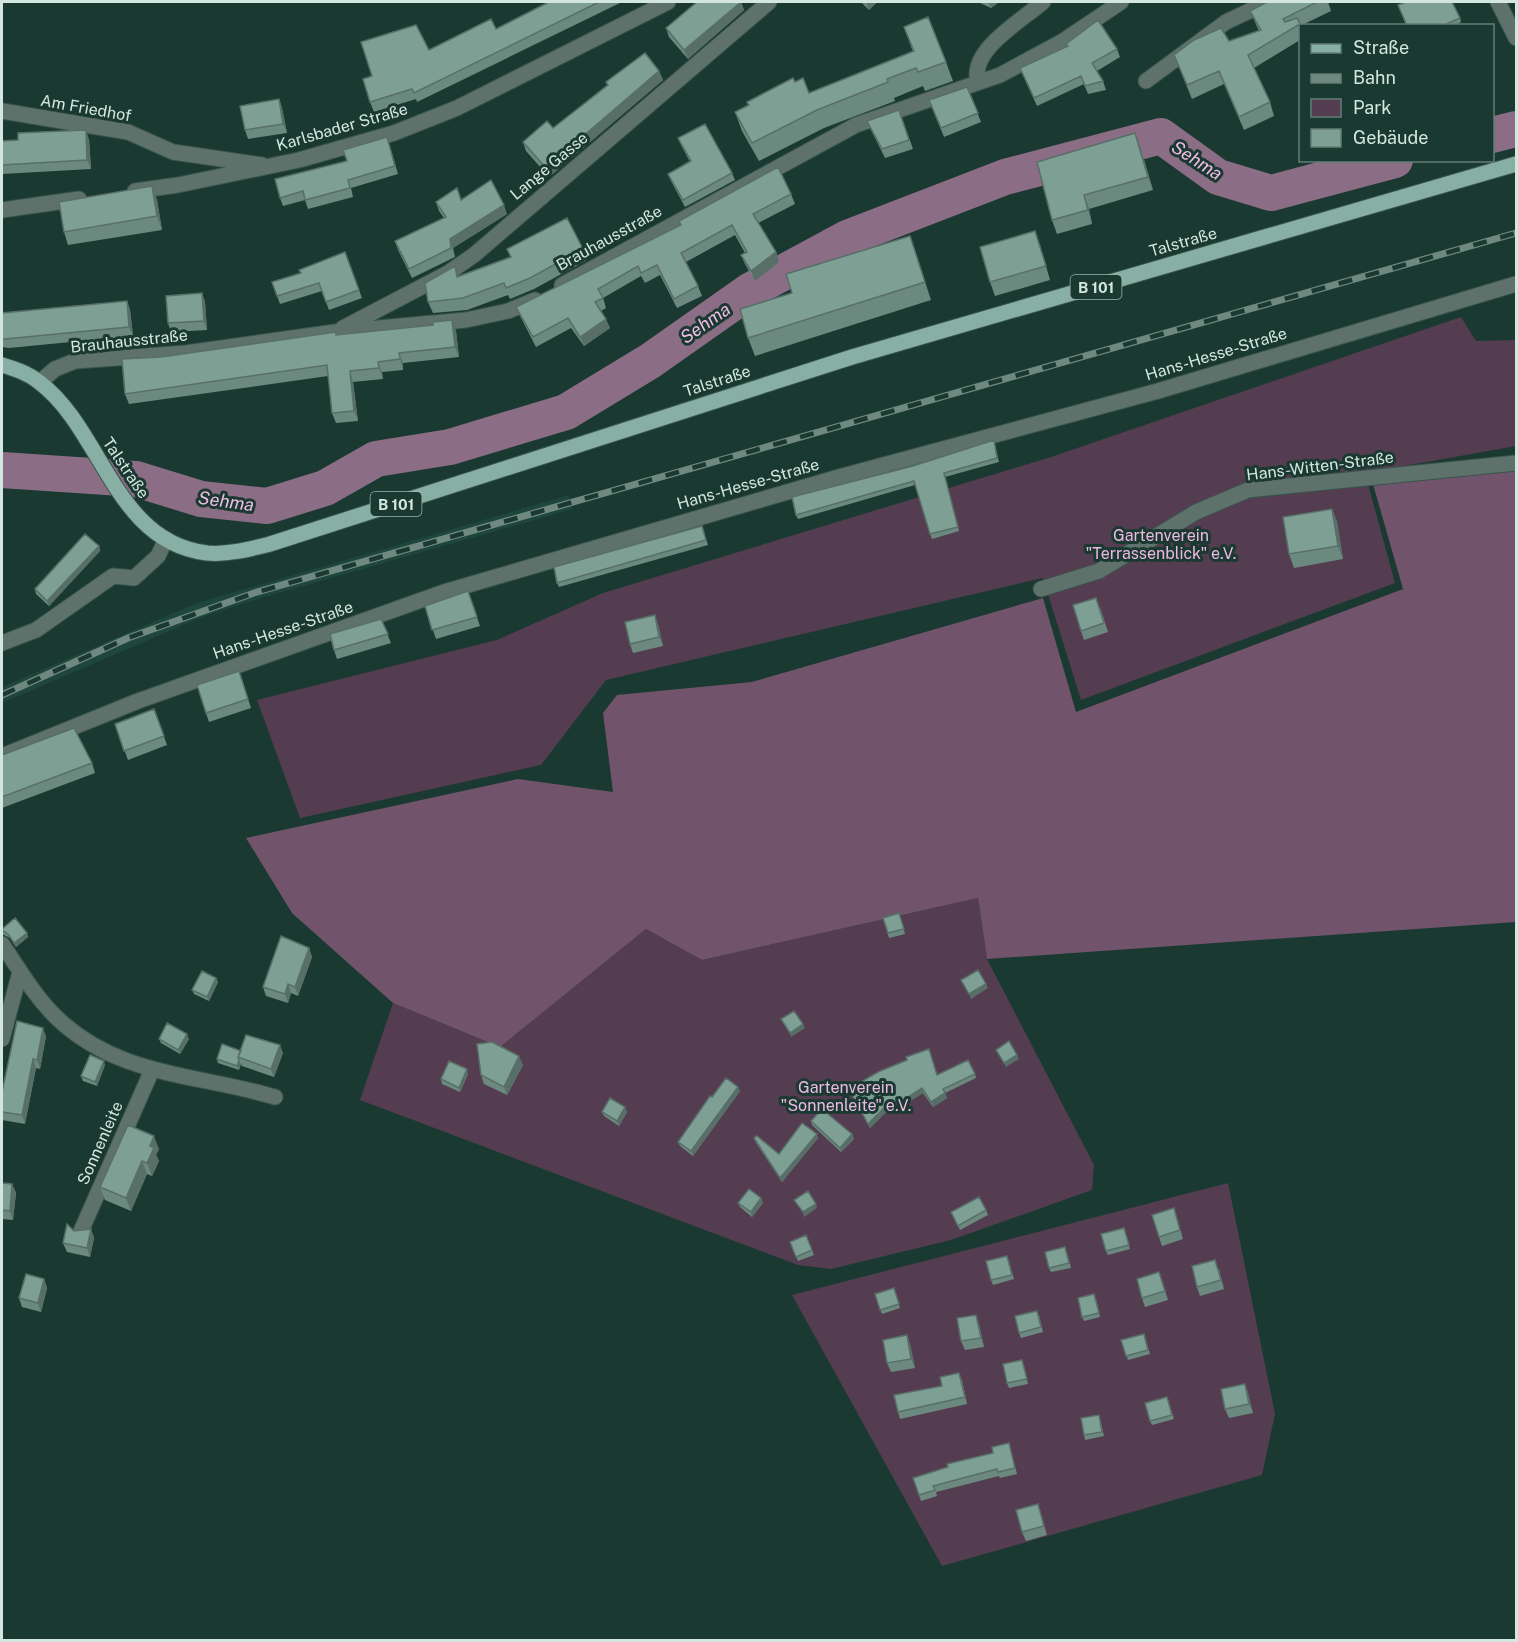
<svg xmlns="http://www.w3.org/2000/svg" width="1518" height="1642" font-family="'Public Sans',sans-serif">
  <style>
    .built { fill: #1e463c }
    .green { fill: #553d51 }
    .forest { fill: #71546c }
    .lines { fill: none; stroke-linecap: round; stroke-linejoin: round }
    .river { stroke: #8c6d86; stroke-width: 36 }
    .minor-casing { stroke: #38554c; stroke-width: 17 }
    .major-casing { stroke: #38554c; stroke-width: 17 }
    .minor { stroke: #5e716b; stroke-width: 15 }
    .major { stroke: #88afa3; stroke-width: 15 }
    .rail-casing { stroke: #6f8880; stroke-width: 7 }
    .rail { stroke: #1a3930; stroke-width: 4.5; stroke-dasharray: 14; stroke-linecap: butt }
    .wall { fill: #6c897f }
    .shaded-wall { fill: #586f68 }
    .building { fill: #7d9f94; stroke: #586f68; stroke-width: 1.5 }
    .labels { text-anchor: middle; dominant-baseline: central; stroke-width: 6; stroke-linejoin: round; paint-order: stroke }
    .shield { fill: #1a3930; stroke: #9cb2ab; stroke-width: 1.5 }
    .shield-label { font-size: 15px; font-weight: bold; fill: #d4e6e0 }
    .street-label { font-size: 16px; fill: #d4e6e0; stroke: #1a3930 }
    .park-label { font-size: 16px; fill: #eeb8e4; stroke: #1a3930 }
    .water-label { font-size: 18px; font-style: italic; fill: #f2bce8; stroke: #1a3930 }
  </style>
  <rect width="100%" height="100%" fill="#1a3930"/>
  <path class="built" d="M569 495 573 509 254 600 202 617 2 703V687L197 603Z"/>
  <path class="green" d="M1461 317 1476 341 1516 340V446L1365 473 1395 583 1081 700 1043 578 606 680 541 765 300 818 257 700 497 640 603 593 1051 457Z
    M978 898 987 959 1094 1165 1092 1190 951 1240 831 1269 798 1265 360 1100 393 1003 500 1047 646 929 702 960Z
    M1228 1183 1275 1414 1262 1475 942 1566 792 1295Z"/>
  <path class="forest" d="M1516 469V922L987 959 978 898 702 960 646 929 500 1047 393 1003 292 913 246 838 518 779 613 792 603 713 617 695 752 682 1043 598 1076 712 1403 589 1373 484Z"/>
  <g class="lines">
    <path class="river" d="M1492 135 1516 129
      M2 470 136 479 201 499 267 506 325 488 376 459 450 447 566 412 650 361 751 290 847 238 1005 177 1161 136 1218 177 1271 193 1395 160"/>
    <g class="minor-casing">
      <path id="minor" d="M1498 2 1516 38
        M1146 81 1226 22 1268 2
        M978 82C969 50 1021 21 1043 2
        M2 111 128 132 173 152 262 165
        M135 191 178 185 299 160 394 133 457 108 668 2
        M2 210 79 199
        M562 285 856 125 1000 75 1063 41 1121 2
        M343 328 448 273 474 255 769 2
        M40 382 55 369 75 361 186 353 335 332 466 320 508 311 535 300
        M1041 589 1099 571 1196 512 1248 490 1516 463
        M2 643 36 630 113 576 134 578 158 556 166 539
        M2 756 138 701 444 592 839 477 1158 391 1516 284
        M2 944C19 969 35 997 57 1018 119 1077 198 1074 275 1097
        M2 1039 20 972
        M81 1231 152 1070"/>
    </g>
    <g class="major-casing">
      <path id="major" d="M2 365C15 369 28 373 39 382 103 430 114 542 207 553 228 555 250 549 270 544L852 357 1516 164"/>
    </g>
    <use href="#minor" class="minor"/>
    <use href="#major" class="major"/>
    <g class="rail-casing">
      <path id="rail" d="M2 695 128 638 254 593 1516 233"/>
    </g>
    <use href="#rail" class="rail"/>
  </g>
  <path class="wall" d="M545 2H622L417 102 416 99 374 112 370 102 372 76 429 50 496 29 546 3Z
    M741 2 744 10 688 59 669 37 666 28Z
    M861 2H877L869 10Z
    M978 2H999L991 8Z
    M1267 2H1328L1331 11 1300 26V40L1254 68 1270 102 1274 116 1244 130 1224 84 1192 99 1174 55 1229 41 1259 31 1250 11Z
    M1460 18 1461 22 1454 26H1407Z
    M904 27 946 62 953 81 925 91 923 86 894 98 895 101 824 128 759 161 742 131 735 112 748 106 747 102 795 82 809 93 913 52Z
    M1117 49 1120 57 1097 71 1103 81 1106 90 1088 94 1084 84 1037 106 1020 68Z
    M659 71 663 80 549 177 526 151 523 142 553 128 607 85 606 82Z
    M967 87 981 122 944 137 929 100Z
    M279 99 282 108 287 133 248 139 245 130Z
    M899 110 913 149 885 158 871 130 867 121Z
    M387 137 398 174 351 188 353 197 308 209 305 200 283 206 280 198 347 161Z
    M678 138 732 173 735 180 685 207 671 181 668 174 690 162 681 145Z
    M89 139 91 169 2 174V141Z
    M1140 146 1153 190 1089 209 1092 224 1057 234 1052 220Z
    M152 186 157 200 162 230 68 245 64 232Z
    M791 194 795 204 758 223 776 252 779 262 755 281 745 264 741 255 745 253 735 235 686 262 698 286 702 296 677 308 660 275 645 283 641 276 603 298 606 308 601 311 610 328 584 346 571 328 536 347 520 316 516 307Z
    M461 200 507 214 453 248 455 257 412 278 398 250 395 241 444 218 439 211 436 202Z
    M1040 245 1050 280 995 296 990 282Z
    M507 249H583L587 260 534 289 510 299 508 295 467 310 433 313 428 302 458 276 510 257Z
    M345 252 362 298 329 310 322 291 280 304 272 282 301 273Z
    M916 254 931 300 755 356 748 338Z
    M202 293 205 302 207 330 171 332 168 323Z
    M127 301 130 310 133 336 9 348 2 347V313Z
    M456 331 459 357 403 363V370L382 372 383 379 353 382 358 421 336 423 332 413 328 376 129 404 125 394 161 357 337 335Z
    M994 440 999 462 945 477 959 531 932 539 915 485 798 519 796 515 913 466Z
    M1332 509 1337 522 1343 559 1294 568 1289 554Z
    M702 526 708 545 559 587 557 583Z
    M99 546 100 551 49 606 36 594 35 589Z
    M468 591 480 626 436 639 425 606Z
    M1100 607 1108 632 1084 640 1081 631Z
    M381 619 391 643 337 659 334 650Z
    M658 624 663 646 633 653 630 644Z
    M242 680 251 708 209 722 206 713Z
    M154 709 167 745 128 760 115 724Z
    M2 755 92 763 95 773 2 808Z
    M899 913 905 934 889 938 883 918Z
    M2 929 27 933 28 937 16 947 10 938 2 934Z
    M309 948 312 957 298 996 291 993 288 1003 266 996 263 987Z
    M216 978 218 982 209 1001 194 994 192 990Z
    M46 1036 40 1069 36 1068 25 1124 2 1120V1092Z
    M159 1039H189L180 1054 161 1043Z
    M241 1051 283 1053 274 1077 242 1066 241 1064 239 1070 218 1063 217 1059Z
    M105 1065 97 1086 83 1081 81 1076Z
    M523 1065 507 1095 484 1084 481 1075Z
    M468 1074 460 1092 442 1084 441 1079Z
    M975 1074 976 1078 945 1093 947 1098 933 1107 923 1093 897 1109 894 1104 870 1128 849 1089 937 1075Z
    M740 1091 693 1156 680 1146 678 1142 712 1097Z
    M602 1112H627L619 1126 604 1116Z
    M811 1121 852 1134 854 1139 841 1152 812 1125Z
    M754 1138 779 1154 818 1138 782 1182 756 1143Z
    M159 1149 156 1155 159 1161 152 1176 147 1174 131 1211 105 1200 100 1187Z
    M2 1183 12 1184 16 1193 13 1220 2 1219Z
    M761 1198 763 1203 752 1217 740 1207 738 1203Z
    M1174 1208 1183 1239 1162 1246 1159 1237Z
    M986 1210 988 1215 960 1230 951 1212Z
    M1124 1228 1130 1249 1108 1255 1106 1251Z
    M91 1229 94 1238 90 1257 67 1252 63 1243 74 1231Z
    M806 1235 814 1255 798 1261 790 1242Z
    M1067 1252 1071 1268 1051 1272 1049 1268Z
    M1009 1261 1014 1279 993 1285 991 1280Z
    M1219 1269 1224 1289 1200 1296 1197 1287Z
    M1159 1272 1168 1300 1145 1307 1142 1298Z
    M44 1279 47 1288 41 1312 22 1307 19 1298Z
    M894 1288 900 1308 882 1314 875 1294Z
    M1096 1299 1100 1317 1084 1321 1082 1317Z
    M1039 1315 1043 1332 1021 1338 1019 1333Z
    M979 1324 984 1347 965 1350 961 1341Z
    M1144 1334 1150 1354 1128 1360 1121 1340Z
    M910 1344 915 1368 891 1372 887 1363Z
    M1022 1360 1028 1384 1009 1388 1007 1383Z
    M962 1380 967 1404 900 1419 898 1412 942 1386Z
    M1245 1384 1248 1393 1253 1413 1229 1418 1225 1409Z
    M1167 1397 1174 1419 1152 1425 1150 1421Z
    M1099 1415 1104 1436 1085 1440 1084 1435Z
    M1009 1443 1017 1474 1000 1478 999 1476 936 1492 937 1496 921 1501 913 1478 993 1453Z
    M1038 1504 1047 1535 1026 1541 1022 1532Z"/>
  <path class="shaded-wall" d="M741 2 744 10 688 59 684 50Z
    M866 2H877L869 10Z
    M988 2H999L991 8Z
    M659 71 663 80 549 177 546 168Z
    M279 99 282 108 287 133 283 124Z
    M86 130 89 139 91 169 87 160Z
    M1135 133 1140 146 1153 190 1148 177Z
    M152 186 157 200 162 230 157 216Z
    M1084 195 1089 209 1092 224 1088 210Z
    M504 205 507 214 453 248 455 257 450 239Z
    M776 252 779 262 755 281 751 271Z
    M202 293 205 302 207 330 204 321Z
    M127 301 130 310 133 336 129 327Z
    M606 319 610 328 584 346 580 337Z
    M452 320 456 331 459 357 455 347Z
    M399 353 403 363V370L400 359Z
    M378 362 382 372 383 379 379 368Z
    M350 371 353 382 358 421 354 411Z
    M1332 509 1337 522 1343 559 1338 546Z
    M99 546 100 551 49 606 47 601Z
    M655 615 658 624 663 646 659 637Z
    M27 933 28 937 16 947 14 943Z
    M309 948 312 957 298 996 295 987Z
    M216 978 218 982 209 1001 207 997Z
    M288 984 291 993 288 1003 285 994Z
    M986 984 988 988 971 999 969 994Z
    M803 1024 805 1028 791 1037 790 1033Z
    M43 1028 46 1036 40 1069 37 1060Z
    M187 1034 189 1039 180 1054 178 1050Z
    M280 1045 283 1053 274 1077 271 1069Z
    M1017 1055 1019 1059 1006 1067 1004 1063Z
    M519 1056 523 1065 507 1095 504 1087Z
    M33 1059 36 1068 25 1124 22 1115Z
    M239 1060 241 1064 239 1070 237 1066Z
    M104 1061 105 1065 97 1086 95 1082Z
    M467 1069 468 1074 460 1092 459 1088Z
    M738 1087 740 1091 693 1156 691 1151Z
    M922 1088 923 1093 897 1109 896 1105Z
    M945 1093 947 1098 933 1107 931 1102Z
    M892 1100 894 1104 870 1128 868 1124Z
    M625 1107 627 1112 619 1126 617 1121Z
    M817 1134 818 1138 782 1182 780 1178Z
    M852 1134 854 1139 841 1152 840 1148Z
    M154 1136 159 1149 156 1155 159 1161 152 1176 147 1163 150 1146Z
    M142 1161 147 1174 131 1211 126 1198Z
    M12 1184 16 1193 13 1220 10 1211Z
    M761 1198 763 1203 752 1217 751 1212Z
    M816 1204 817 1208 804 1217 803 1212Z
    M91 1229 94 1238 90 1257 87 1248Z
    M44 1279 47 1288 41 1312 38 1303Z
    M976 1315 979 1324 984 1347 981 1338Z
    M907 1335 910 1344 915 1368 911 1359Z
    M959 1373 962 1380 967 1404 965 1397Z
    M1245 1384 1248 1393 1253 1413 1249 1404Z"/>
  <path class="building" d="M546 2H599L414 93 412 89 370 102 363 79 372 76 361 42 416 25 429 50 491 19 496 29 547 3Z
    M697 2H741L684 50 666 28Z
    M1267 2H1317L1283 19 1285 22 1297 18 1300 24 1248 55 1270 102 1239 117 1219 71 1187 85 1174 55 1194 40 1221 28 1229 41 1261 30 1250 11Z
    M1406 2H1452L1460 18 1442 26H1407L1398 5Z
    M928 17 946 62 918 72 916 68 887 79 888 82 817 110 752 143 735 112 749 105 747 102 793 78 795 82 803 78 809 93 914 51 904 27Z
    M1098 20 1117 49 1092 63 1103 81 1085 86 1081 76 1034 98 1020 68 1068 46 1066 44Z
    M645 53 659 71 546 168 523 142 547 121 553 128 608 85 606 82Z
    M967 87 978 113 941 128 929 100Z
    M279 99 283 124 245 130 240 106Z
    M899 110 909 140 882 149 867 121Z
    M705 124 732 173 683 200 668 174 691 161 678 138Z
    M86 130 87 160 2 165V141L18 140V133Z
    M1135 133 1148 177 1084 195 1088 210 1052 220 1037 162Z
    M387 137 395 166 348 180 350 188 305 200 303 191 280 198 275 179 347 161 343 150Z
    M778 167 791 194 753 214 776 252 751 271 741 255 747 252 732 225 681 253 698 286 674 299 657 265 641 273 638 266 598 289 603 298 595 302 606 319 580 337 568 318 533 337 516 307 681 225 679 221Z
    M491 180 504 205 450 239 451 248 409 269 395 241 446 217 436 202 457 188 461 200Z
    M152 186 157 216 64 232 59 202Z
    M567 218 583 249 530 278 506 288 504 283 463 298 428 302 425 283 455 266 457 277 511 257 507 249Z
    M1035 231 1046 266 990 282 980 247Z
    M910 236 925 282 748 338 740 309 792 293 786 274Z
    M345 252 359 290 326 302 319 283 277 296 272 282 301 273 299 270Z
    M202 293 204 321 168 323 166 296Z
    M127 301 129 327 5 339H2V313Z
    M452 320 455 347 399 353 400 359 378 362 379 368 350 371 354 411 332 413 327 365 125 394 122 359 161 357 336 332V335L433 325V322Z
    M994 440 997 458 944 473 958 527 930 534 914 481 796 515 792 497 913 466Z
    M1332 509 1338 546 1289 554 1283 517Z
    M702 526 706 540 557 583 554 567Z
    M85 534 99 546 47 601 35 589Z
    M468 591 477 617 432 630 425 606Z
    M1096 598 1104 623 1081 631 1073 605Z
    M655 615 659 637 630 644 625 622Z
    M381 619 388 634 334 650 330 634Z
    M239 671 248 699 206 713 197 685Z
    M154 709 164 736 124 751 115 724Z
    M74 728 92 763 2 797V755Z
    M899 913 904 929 888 933 883 918Z
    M15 918 27 933 14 943 8 934 2 930V929Z
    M281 936 309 948 295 987 288 984 285 994 263 987Z
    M978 970 986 984 969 994 961 980Z
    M202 971 216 978 207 997 192 990Z
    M794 1011 803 1024 790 1033 781 1019Z
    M17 1021 43 1028 37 1060 33 1059 22 1115 2 1112V1092Z
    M167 1023 187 1034 178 1050 159 1039Z
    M246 1035 280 1045 271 1069 238 1057Z
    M1009 1041 1017 1055 1004 1063 996 1050Z
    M492 1042 519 1056 504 1087 481 1075 477 1044Z
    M222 1044 241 1051 238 1057 239 1060 237 1066 217 1059Z
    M929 1049 937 1075 968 1060 975 1074 943 1089 945 1093 931 1102 922 1088 896 1105 892 1100 868 1124 849 1089 878 1072 907 1060 906 1057Z
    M90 1055 104 1061 95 1082 81 1076Z
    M449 1061 467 1069 459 1088 441 1079Z
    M726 1078 738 1087 691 1151 678 1142 710 1096 712 1097Z
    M610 1098 625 1107 617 1121 602 1112Z
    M822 1109 852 1134 840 1148 811 1121Z
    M802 1123 817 1134 780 1178 754 1138 757 1136 779 1154Z
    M128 1125 154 1136 150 1146 154 1148 147 1163 142 1161 126 1198 100 1187Z
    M2 1183 12 1184 10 1211 2 1210Z
    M749 1189 761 1198 751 1212 738 1203Z
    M808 1191 816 1204 803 1212 794 1200Z
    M979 1197 986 1210 958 1226 951 1212Z
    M1174 1208 1180 1230 1159 1237 1152 1215Z
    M67 1224 74 1231 91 1229 87 1248 63 1243Z
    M1124 1228 1129 1245 1106 1251 1101 1234Z
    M806 1235 812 1250 796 1257 790 1242Z
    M1065 1247 1069 1263 1049 1268 1045 1252Z
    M1007 1256 1012 1275 991 1280 986 1261Z
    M1215 1260 1221 1280 1197 1287 1192 1266Z
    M1159 1272 1165 1291 1142 1298 1137 1279Z
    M26 1274 44 1279 38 1303 19 1298Z
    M894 1288 899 1304 880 1310 875 1294Z
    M1094 1294 1099 1313 1082 1317 1078 1298Z
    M1037 1311 1041 1327 1019 1333 1015 1316Z
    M976 1315 981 1338 961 1341 957 1318Z
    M1144 1334 1148 1350 1126 1356 1121 1340Z
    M907 1335 911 1359 887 1363 883 1340Z
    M1022 1360 1027 1379 1007 1383 1003 1364Z
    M959 1373 965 1397 898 1412 894 1395 942 1386 940 1377Z
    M1245 1384 1249 1404 1225 1409 1221 1389Z
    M1167 1397 1172 1415 1150 1421 1145 1403Z
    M1099 1415 1102 1432 1084 1435 1081 1418Z
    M1009 1443 1015 1468 998 1472 997 1469 933 1486 935 1490 919 1495 913 1478 948 1467 947 1464 993 1453 992 1447Z
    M1038 1504 1044 1526 1022 1532 1016 1510Z"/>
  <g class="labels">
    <g class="shield">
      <rect x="1070.5" y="275" width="51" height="24" rx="4.5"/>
      <rect x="370.5" y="492" width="51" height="24" rx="4.5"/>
    </g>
    <g class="shield-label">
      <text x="1096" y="287">B 101</text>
      <text x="396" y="504">B 101</text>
    </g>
    <g class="street-label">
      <text transform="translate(86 108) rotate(10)">Am Friedhof</text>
      <text transform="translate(342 127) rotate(-16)">Karlsbader Straße</text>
      <text transform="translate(549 166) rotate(-40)">Lange Gasse</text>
      <text transform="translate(609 238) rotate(-29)">Brauhausstraße</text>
      <text transform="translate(1183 242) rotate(-16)">Talstraße</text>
      <text transform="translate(129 341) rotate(-6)">Brauhausstraße</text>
      <text transform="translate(1216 354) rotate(-17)">Hans-Hesse-Straße</text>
      <text transform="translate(717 381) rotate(-18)">Talstraße</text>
      <text transform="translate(1320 466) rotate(-7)">Hans-Witten-Straße</text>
      <text transform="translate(126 468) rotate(56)">Talstraße</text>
      <text transform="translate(748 484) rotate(-16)">Hans-Hesse-Straße</text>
      <text transform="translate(283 630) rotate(-19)">Hans-Hesse-Straße</text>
      <text transform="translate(100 1143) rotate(-66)">Sonnenleite</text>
    </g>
    <g class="park-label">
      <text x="1161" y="535">Gartenverein<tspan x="1161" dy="18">"Terrassenblick" e.V.</tspan></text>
      <text x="846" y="1087">Gartenverein<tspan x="846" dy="18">"Sonnenleite" e.V.</tspan></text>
    </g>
    <g class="water-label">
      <text transform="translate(1197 160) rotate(33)">Sehma</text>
      <text transform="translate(705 323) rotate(-35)">Sehma</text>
      <text transform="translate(226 501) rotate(8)">Sehma</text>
    </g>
  </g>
  <rect width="1518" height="1642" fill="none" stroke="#d4e6e0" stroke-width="6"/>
  <rect x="1299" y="24" width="195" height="138" fill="#1a3930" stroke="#647e76" stroke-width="1.5"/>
  <rect x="1311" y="44" width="30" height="9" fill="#88afa3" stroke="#647e76" stroke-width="1.5"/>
  <text x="1353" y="54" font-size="18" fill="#d4e6e0">Straße</text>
  <rect x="1311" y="74" width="30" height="9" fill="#6f8880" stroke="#647e76" stroke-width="1.5"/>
  <text x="1353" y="84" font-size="18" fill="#d4e6e0">Bahn</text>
  <rect x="1311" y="99" width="30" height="18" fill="#553d51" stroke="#647e76" stroke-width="1.5"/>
  <text x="1353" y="114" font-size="18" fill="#d4e6e0">Park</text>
  <rect x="1311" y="129" width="30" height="18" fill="#7d9f94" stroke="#647e76" stroke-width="1.5"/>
  <text x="1353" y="144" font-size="18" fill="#d4e6e0">Gebäude</text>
</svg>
